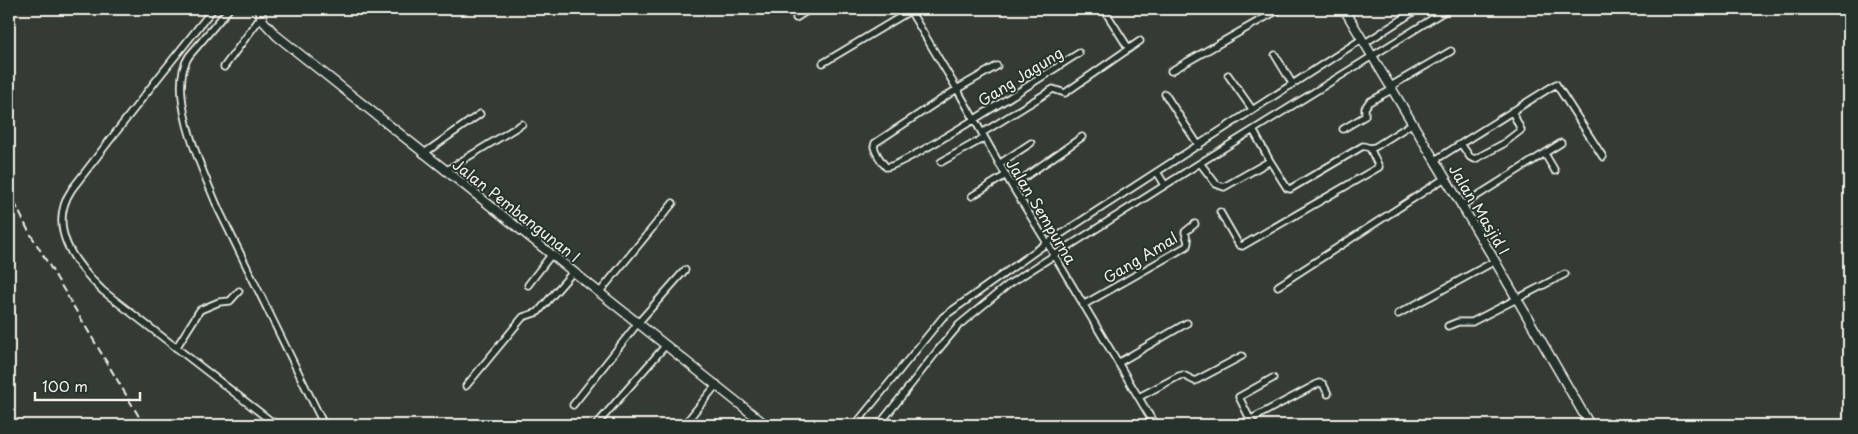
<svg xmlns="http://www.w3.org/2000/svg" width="1858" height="434" font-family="'Playpen Sans',sans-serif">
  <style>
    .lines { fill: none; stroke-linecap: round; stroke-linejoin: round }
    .minor-casing { stroke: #f4f1e8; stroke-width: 9 }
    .secondary-casing { stroke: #f4f1e8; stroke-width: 11 }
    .minor { stroke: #26332d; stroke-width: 5.5 }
    .secondary { stroke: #26332d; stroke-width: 8 }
    .rail { stroke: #f4f1e8; stroke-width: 2; stroke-dasharray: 8 4; stroke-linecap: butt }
    .labels { text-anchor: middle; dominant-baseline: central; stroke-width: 4; stroke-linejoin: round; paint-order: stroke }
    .street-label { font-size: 15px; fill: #f4f1e8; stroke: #26332d }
  </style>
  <rect width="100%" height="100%" fill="#333b34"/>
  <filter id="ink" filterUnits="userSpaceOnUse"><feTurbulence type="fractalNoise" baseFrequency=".02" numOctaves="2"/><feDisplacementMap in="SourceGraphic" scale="10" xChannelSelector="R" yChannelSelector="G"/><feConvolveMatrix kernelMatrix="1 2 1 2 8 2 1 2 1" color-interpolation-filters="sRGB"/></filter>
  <g filter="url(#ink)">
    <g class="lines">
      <g class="minor-casing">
        <path id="minor" d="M213 9 158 78 72 189C46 228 75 264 103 291L276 425
          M229 9 189 56C165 92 204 174 219 210L324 425
          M909 9 957 89 1012 186 1047 243 1155 425
          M1105 11 1129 49
          M796 18 810 9
          M1365 43 1418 9
          M1275 55 1292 83
          M823 63 910 11
          M997 66 957 89 875 143 874 147C876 154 881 161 886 167 900 169 1056 68 1079 53
          M224 67 261 17
          M1171 71 1280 9
          M1228 75 1252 109
          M1391 86 1451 51
          M1165 94 1199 146
          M1343 129 1365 116V108L1369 102 1393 89
          M1253 130 1270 161
          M982 133 1053 89 1065 93 1140 41
          M1461 144 1470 157 1475 159 1503 144 1521 130 1512 111
          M423 154 480 114
          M1545 154 1555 171
          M1435 160 1556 84 1603 157
          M941 162 984 138
          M1200 163 1216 184 1224 187 1270 161 1287 188 1290 189 1363 146 1370 148 1375 147 1413 123
          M999 164 1031 143
          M445 171 522 124
          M1157 172 1165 185
          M1012 186 1082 137
          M972 196 1006 175
          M1461 206 1561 143
          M1220 212 1239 245 1242 246 1379 167 1370 148
          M528 285 551 255
          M1278 286 1445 178
          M599 293 673 203
          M1083 305 1187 246 1188 242 1185 232 1195 224
          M1398 314 1495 261
          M1448 326 1458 322H1472L1565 274
          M176 348 200 310 219 302 230 301 239 291
          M1118 363 1187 323
          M466 386 523 317 538 312 573 272
          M1139 397 1179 376 1183 375 1195 381 1242 356
          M573 405 638 323 685 270
          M1250 419 1239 397 1273 378
          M597 424 666 345
          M684 425 717 384
          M855 425 943 317 1047 243 1362 39
          M879 425 938 350 959 325 1009 284 1200 163 1448 9
          M1240 425 1319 383 1323 384 1328 394"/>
      </g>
      <g class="secondary-casing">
        <path id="secondary" d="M259 9 263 21 277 36 766 425
          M1344 9 1495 261 1590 425"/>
      </g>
      <use href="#minor" class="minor"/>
      <use href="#secondary" class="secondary"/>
      <path class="rail" d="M9 191 27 228 144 425"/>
    </g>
  </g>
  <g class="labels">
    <g class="street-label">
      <text transform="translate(1020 76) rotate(-32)">Gang Jagung</text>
      <text transform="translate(1480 209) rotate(59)">Jalan Masjid I</text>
      <text transform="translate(517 210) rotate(38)">Jalan Pembangunan I</text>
      <text transform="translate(1042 211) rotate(59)">Jalan Sempurna</text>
      <text transform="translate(1140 257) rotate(-31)">Gang Amal</text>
    </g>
  </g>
  <rect width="1858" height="434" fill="none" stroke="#26332d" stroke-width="30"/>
  <rect x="15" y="15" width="1828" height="404" fill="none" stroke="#f4f1e8" stroke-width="2" filter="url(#ink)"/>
  <path d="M35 392v8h105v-8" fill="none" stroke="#f4f1e8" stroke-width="2.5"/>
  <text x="42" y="392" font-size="15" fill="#f4f1e8" stroke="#26332d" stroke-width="4" paint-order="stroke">100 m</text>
</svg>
